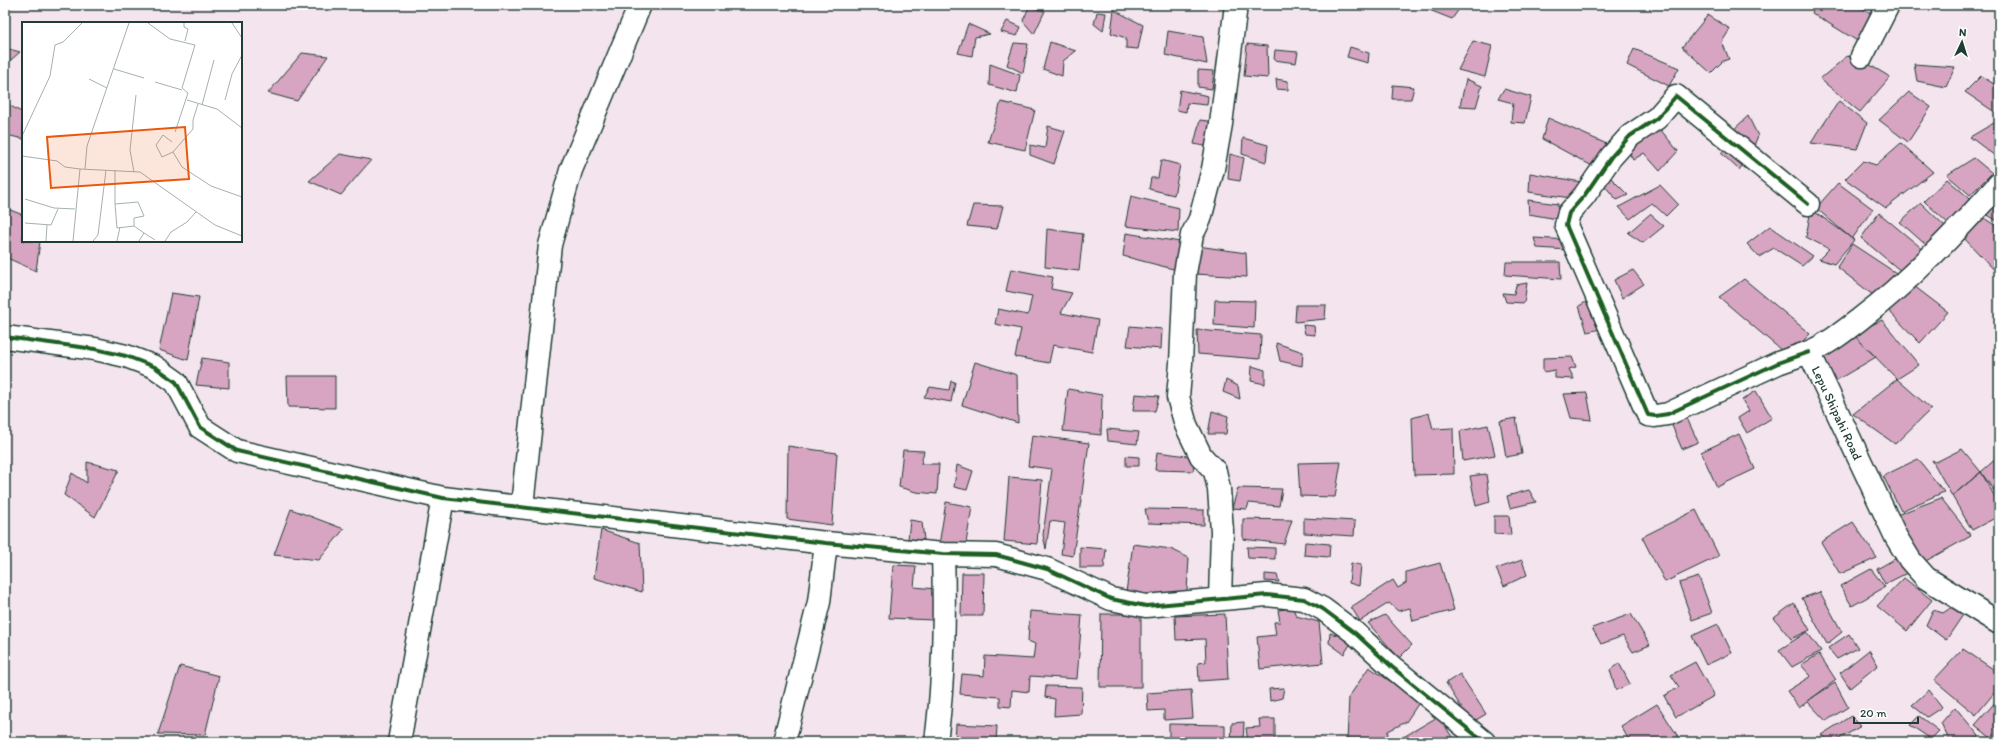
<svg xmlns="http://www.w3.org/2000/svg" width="2004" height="747" font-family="Itim,sans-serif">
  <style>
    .built { fill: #f3e4ed; fill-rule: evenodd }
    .building { fill: #d7a5c2; stroke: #1f3d34 }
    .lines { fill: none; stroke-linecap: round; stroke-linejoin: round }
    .minor-casing { stroke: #1f3d34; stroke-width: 25 }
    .minor { stroke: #fff; stroke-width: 22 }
    .cycleway-casing { stroke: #fff; stroke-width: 6 }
    .cycleway { stroke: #1b5e20; stroke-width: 4 }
    .labels { text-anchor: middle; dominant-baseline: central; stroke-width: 3; stroke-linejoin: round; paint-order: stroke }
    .street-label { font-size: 13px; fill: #1f3d34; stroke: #fff }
    .inset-road { fill: none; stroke: #a5b1ae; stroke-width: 1 }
    .view { fill: #e8590c; fill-opacity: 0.15; stroke: #e8590c; stroke-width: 2 }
    .inset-edge { fill: none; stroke: #1f3d34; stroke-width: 2 }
  </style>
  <rect width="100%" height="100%" fill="#fff"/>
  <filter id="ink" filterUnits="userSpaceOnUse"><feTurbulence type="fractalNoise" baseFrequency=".025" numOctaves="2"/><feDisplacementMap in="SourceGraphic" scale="8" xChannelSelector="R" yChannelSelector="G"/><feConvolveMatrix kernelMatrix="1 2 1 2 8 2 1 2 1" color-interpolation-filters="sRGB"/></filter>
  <g filter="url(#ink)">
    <path class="built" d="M5 5H1999V742H5ZM23 23H241V241H23Z"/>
    <path class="building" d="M1417 5H1462L1452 19Z
      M1816 5H1857L1874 16 1859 42 1812 13Z
      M1029 7 1045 11 1034 34 1023 21Z
      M1114 10 1143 25 1138 49 1126 48V38L1111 33Z
      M1097 12 1106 13 1103 31 1094 24Z
      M1708 15 1730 29 1722 42 1729 59 1723 61 1711 73 1682 47Z
      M1007 21 1021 27 1017 36 1001 32Z
      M968 24 990 34 975 37 972 56 958 53Z
      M1168 31 1203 37 1207 64 1165 55Z
      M1473 41 1492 46 1485 77 1458 70Z
      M1050 42 1076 51 1063 61 1062 76 1043 69Z
      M1014 43 1028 44 1023 73 1007 65Z
      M1247 44 1267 46 1268 78 1244 76Z
      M1350 47 1369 53 1368 63 1347 57Z
      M5 48 20 52 5 65Z
      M1634 49 1679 68 1669 86 1627 65Z
      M1275 50 1298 52 1296 63 1274 60Z
      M302 53 328 56 297 101 268 93Z
      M1847 56 1865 62 1890 77 1860 112 1820 79Z
      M990 64 1020 75 1017 93 989 85Z
      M1914 64 1955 67 1946 87 1917 81Z
      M1198 70 1214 71 1212 89 1198 87Z
      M1981 76 1999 87V115L1965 92Z
      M1276 79 1288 81V90L1277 89Z
      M1466 79 1482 86 1476 107 1460 106Z
      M1393 85 1414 87 1411 99H1392Z
      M1504 89 1531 97 1525 123 1511 122 1513 103 1498 99Z
      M1180 90 1208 96 1207 105 1187 103 1186 112 1177 110Z
      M1909 92 1931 107 1908 142 1879 120Z
      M1839 101 1867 123 1857 149 1811 143Z
      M1001 102 1035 110 1025 150 988 142Z
      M9 105 23 113V139L7 135Z
      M1748 116 1758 136 1752 150 1730 133Z
      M1548 118 1609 145 1596 168 1542 139Z
      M1200 120 1215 122V148L1194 144Z
      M1999 120V159L1970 137Z
      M1655 123 1678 151 1660 171 1644 153 1633 160 1626 147Z
      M1048 126 1065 131 1054 164 1030 155V145L1045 148Z
      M1243 138 1268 145 1266 162 1242 154Z
      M1901 143 1933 172 1886 208 1845 179 1863 161 1876 165Z
      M1731 144 1748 158 1739 170 1721 153Z
      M340 154 371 160 341 195 309 181Z
      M1230 154 1244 158 1240 181 1228 179Z
      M1974 158 1992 173 1970 195 1947 175Z
      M1161 160 1180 165 1174 195 1149 189 1151 178H1158Z
      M1530 173 1581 182 1578 199 1529 192Z
      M1611 178 1628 195 1617 200 1603 184Z
      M1947 179 1975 203 1951 226 1924 201Z
      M1838 183 1873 209 1852 239 1816 208Z
      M1660 185 1678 204 1666 216 1652 203 1630 219 1619 207Z
      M1131 196 1179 208 1178 232 1125 226Z
      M1999 199V222L1986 214Z
      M1528 200 1558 204 1557 219 1529 214Z
      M1921 203 1946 227 1926 245 1900 222Z
      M973 205 1003 206 997 229 967 226Z
      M5 208 23 215V241H40L36 271 5 257Z
      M1811 209 1854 240 1834 264 1819 259 1829 249 1806 237Z
      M1879 213 1925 251 1902 272 1861 238Z
      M1650 214 1664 226 1643 243 1628 233Z
      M1981 216 1999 228V275L1962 236Z
      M1770 226 1813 256 1802 266 1774 248 1759 257 1747 244Z
      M1047 229 1083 234 1079 271 1045 267Z
      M1126 233 1180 242 1177 270 1123 256Z
      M1534 238 1569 240 1568 250 1537 248Z
      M1852 244 1896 273 1878 299 1837 267Z
      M1198 246 1246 253 1247 277 1195 274Z
      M1506 262H1560L1561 279 1505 275Z
      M1011 269 1053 277 1051 289 1072 293 1061 313 1098 320 1092 352 1053 345 1049 363 1015 357 1021 329 995 324 998 309 1028 315 1032 296 1006 291Z
      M1633 270 1644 284 1622 298 1614 280Z
      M1744 279 1810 334 1788 356 1719 297Z
      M1527 283 1524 303 1506 302 1503 293 1514 294 1516 285Z
      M1914 286 1948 312 1920 343 1885 307Z
      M171 293 199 297 188 360 159 350Z
      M1593 298 1605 328 1587 332 1579 306Z
      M1215 300 1255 301 1254 328 1214 325Z
      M1296 305H1326L1325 319 1295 322Z
      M1882 320 1919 365 1897 379 1853 334Z
      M1303 325 1314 326 1315 335 1305 334Z
      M1130 326 1162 329 1161 349 1127 346Z
      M1197 330 1261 335 1260 359 1198 354Z
      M1853 334 1876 357 1830 384 1821 358Z
      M1276 343 1303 352 1302 366 1280 361Z
      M1572 357 1576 367 1569 369 1574 379 1555 378V370L1543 372V358Z
      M202 358 229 362V388L196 385Z
      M975 362 1017 375 1018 423 962 405Z
      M1252 366 1265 370V384L1251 381Z
      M287 376H335V408L288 407Z
      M1897 379 1931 409 1895 444 1853 414Z
      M1226 380 1238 386 1240 399 1223 392Z
      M951 381 955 382 951 402 924 397 930 387 949 390Z
      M1068 389 1102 395 1101 435 1063 431Z
      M1756 391 1772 418 1747 433 1738 418 1749 411 1742 400Z
      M1587 393 1592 420 1571 418 1564 394Z
      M1135 394 1159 396 1155 411H1133Z
      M1212 411 1228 416 1226 434H1208Z
      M1429 413 1433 429 1453 428 1454 474 1414 475 1412 418Z
      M1685 414 1698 442 1682 449 1670 421Z
      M1516 418 1522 454 1506 457 1500 421Z
      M1488 425 1495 455 1463 461 1460 431Z
      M1107 429 1139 432 1137 444 1108 441Z
      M1739 434 1755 469 1717 487 1701 452Z
      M1032 435 1089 443 1073 556 1061 554 1065 523 1050 521 1046 549 1043 535 1052 469 1028 466Z
      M788 446 837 453 832 525 787 519Z
      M1962 449 1981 472 1952 496 1932 460 1936 462Z
      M903 450 924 451 921 464H939L937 494 916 492 899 487Z
      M1157 452 1195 457 1193 471 1155 470Z
      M1126 456 1139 457V466H1126Z
      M1999 456V498L1981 472Z
      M1918 459 1944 492 1901 511 1883 476Z
      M87 462 119 470 95 517 64 495 72 473 87 483Z
      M1341 462 1335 497 1300 496 1298 463Z
      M957 465 973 471 967 490 954 487Z
      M1981 472 1999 504V516L1972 530 1952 496Z
      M1486 474 1490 502 1476 506 1470 476Z
      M1009 477 1042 480 1037 544 1004 541Z
      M1238 488 1282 489 1279 506 1249 503 1247 509 1232 508Z
      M1529 490 1536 502 1510 508 1507 496Z
      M1941 498 1971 536 1922 563 1894 516Z
      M946 502 972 507 965 549 939 545Z
      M291 509 344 529 319 560 274 555Z
      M1145 509 1204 510V525L1148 523Z
      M1696 510 1719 556 1665 582 1642 537Z
      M1494 516H1509L1511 535 1494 534Z
      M1304 518 1355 521 1354 536 1304 533Z
      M1243 519 1292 520 1284 544 1243 539Z
      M910 520 922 522 924 540 908 539Z
      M1853 522 1877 558 1840 574 1821 542Z
      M601 530 640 543 642 592 594 578Z
      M1305 542 1330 544 1329 557 1304 555Z
      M1133 544 1171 549 1189 558 1187 591 1162 597 1126 592Z
      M1080 547 1106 549 1104 568H1080Z
      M1247 547 1275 548V559L1248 558Z
      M1898 557 1909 572 1885 584 1877 569Z
      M1522 560 1527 575 1504 586 1496 569Z
      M1351 563 1361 565 1359 586 1349 583Z
      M1440 563 1454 610 1413 621 1410 608 1398 611 1389 603 1360 621 1351 607 1393 580 1398 588 1406 583V572Z
      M893 565 916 566 914 587 936 589 933 620 889 618Z
      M1871 569 1885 587 1852 606 1840 586Z
      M962 573H984L983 616H961Z
      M1265 574 1277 575 1279 582 1265 581Z
      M1699 577 1712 613 1692 620 1679 583Z
      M1904 578 1932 600 1907 631 1877 606Z
      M1820 592 1842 632 1827 644 1802 598Z
      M1794 603 1810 630 1791 639 1774 618Z
      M1955 605 1965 612 1946 640 1926 625 1933 610 1943 613Z
      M1293 608 1296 616 1319 622 1323 663 1260 669 1257 637 1276 635 1274 622H1280L1278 610Z
      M1030 611 1082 615 1077 679 1030 676 1029 692 1012 690 1011 707 1000 706V697L960 694 962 674 984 676 985 656 1033 659 1035 644 1028 641Z
      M1101 614H1141V687H1100Z
      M1225 614 1228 679 1199 681 1198 663 1206 662 1205 639 1176 640 1175 616Z
      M1631 614 1650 645 1633 652 1623 636 1601 644 1592 628Z
      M1385 615 1412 645 1399 658 1368 623Z
      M1718 624 1732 653 1706 665 1692 636Z
      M1807 632 1821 651 1792 667 1779 650Z
      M1330 633 1353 640 1344 654 1329 643Z
      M1849 634 1858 648 1837 659 1828 648Z
      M1963 649 1999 673V687L1976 715 1934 680Z
      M1869 650 1878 665 1850 688 1840 673Z
      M1819 654 1836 680 1799 708 1787 691 1811 676 1801 665Z
      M1695 662 1714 696 1676 717 1664 696 1679 687 1671 675Z
      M1619 663 1630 684 1616 690 1610 670Z
      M180 666 219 676 205 735 158 734Z
      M1369 667 1420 701 1406 722 1388 731 1387 742H1347L1349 697Z
      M1460 674 1486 714 1471 723 1446 683Z
      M1835 683 1848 707 1826 721 1807 701Z
      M1046 686 1082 687 1081 714 1054 716 1055 699 1045 697Z
      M1284 688 1282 698 1270 701 1269 689Z
      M1191 690 1193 718 1164 720V710L1148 711 1147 693Z
      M1929 690 1942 707 1927 717 1912 705Z
      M1999 698V742H1996L1975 725Z
      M1657 704 1679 738 1673 742H1630L1621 726Z
      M1955 707 1979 736 1974 742H1950L1941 723Z
      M1439 716 1455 742H1395Z
      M1851 716 1861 726 1834 742H1831L1821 735Z
      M1919 716 1939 731 1931 739 1910 725Z
      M1259 719H1275V742H1248L1246 728 1260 727Z
      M1244 722 1243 742H1231L1232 723Z
      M956 724 997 726 996 742H955Z
      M1169 724 1225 725V742H1169Z
      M1604 736 1610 742H1598Z"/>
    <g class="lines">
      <g class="minor-casing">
        <path id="minor" d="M1862 56 1888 5
          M1999 184C1956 232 1911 280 1860 319 1843 332 1828 344 1809 352L1896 537 1910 560 1926 578 1999 623
          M1808 204 1676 96 1657 118 1630 136 1611 157 1584 196 1569 213 1566 225 1648 415 1655 416 1668 414 1778 363 1809 352
          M5 337 95 349 126 356 155 367 176 382 200 427 237 451 443 498 826 543 943 554 996 555 1047 569 1111 599 1146 606 1267 595 1304 599 1323 609 1355 633 1392 667 1484 742
          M522 506 550 245 571 170 640 5
          M1220 599 1222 531 1219 489 1215 471 1201 456 1186 425 1178 397 1181 363 1185 273 1192 235 1200 219 1213 169 1221 124 1236 5
          M399 742 443 498
          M784 742 819 602 826 543
          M936 742C944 680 945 617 943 554"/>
      </g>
      <use href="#minor" class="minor"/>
      <g class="cycleway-casing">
        <path id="cycleway" d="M1808 204 1676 96 1657 118 1630 136 1611 157 1584 196 1569 213 1566 225 1648 415 1655 416 1668 414 1778 363 1809 352
          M5 337 95 349 126 356 155 367 176 382 200 427 237 451 443 498 826 543 943 554 996 555 1047 569 1111 599 1146 606 1267 595 1304 599 1323 609 1355 633 1392 667 1484 742"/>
      </g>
      <use href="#cycleway" class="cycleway"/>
    </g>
  </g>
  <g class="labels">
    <g class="street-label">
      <text transform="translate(1837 413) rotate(65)">Lepu Shipahi Road</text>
    </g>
  </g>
  <g transform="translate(22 22)">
    <rect width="220" height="220" fill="#fff"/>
    <path class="inset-road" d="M126 1 148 17 173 23 160 66 166 71 153 110M162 1V5L166 7 163 19M210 1 220 16M92 47 122 56M67 57 85 66M133 60 160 68M165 78 195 87 220 106M203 78 210 52 220 33M176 82 171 98V107L151 130 160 145 189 164 220 175M180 83 192 38M0 114 28 54 33 23 41 20 60 1M150 120 141 113 134 123 140 135 151 130M0 134 35 139 43 145 58 147 118 150 193 203 220 214M63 147 65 124 107 1M93 148V182L116 180 122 194 112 196V204L122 211M112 150 108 128 114 73M3 177 32 186 53 187M93 182 95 206 112 204M3 201 29 203 36 187M24 219 25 203M51 219 58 147M71 219 76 213 84 148M95 219 98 205M117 219 122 211 133 218M143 219 149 210 165 200 174 190"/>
    <path class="view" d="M163 105 167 157 29 166 25 115Z"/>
    <rect width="220" height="220" class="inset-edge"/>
  </g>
  <rect width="2004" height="747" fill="none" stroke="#fff" stroke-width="20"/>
  <rect x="10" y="10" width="1984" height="727" fill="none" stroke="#1f3d34" stroke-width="1.5" filter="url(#ink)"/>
  <g transform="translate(1962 42) rotate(4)" stroke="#ffffff" stroke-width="3" paint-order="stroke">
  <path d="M0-3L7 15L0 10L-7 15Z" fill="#1f3d34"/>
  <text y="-6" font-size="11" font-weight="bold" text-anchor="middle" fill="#1f3d34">N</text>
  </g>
  <path d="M1854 717v6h64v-6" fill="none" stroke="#1f3d34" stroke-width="2"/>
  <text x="1860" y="717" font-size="12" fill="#1f3d34" stroke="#ffffff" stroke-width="3" paint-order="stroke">20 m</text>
</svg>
